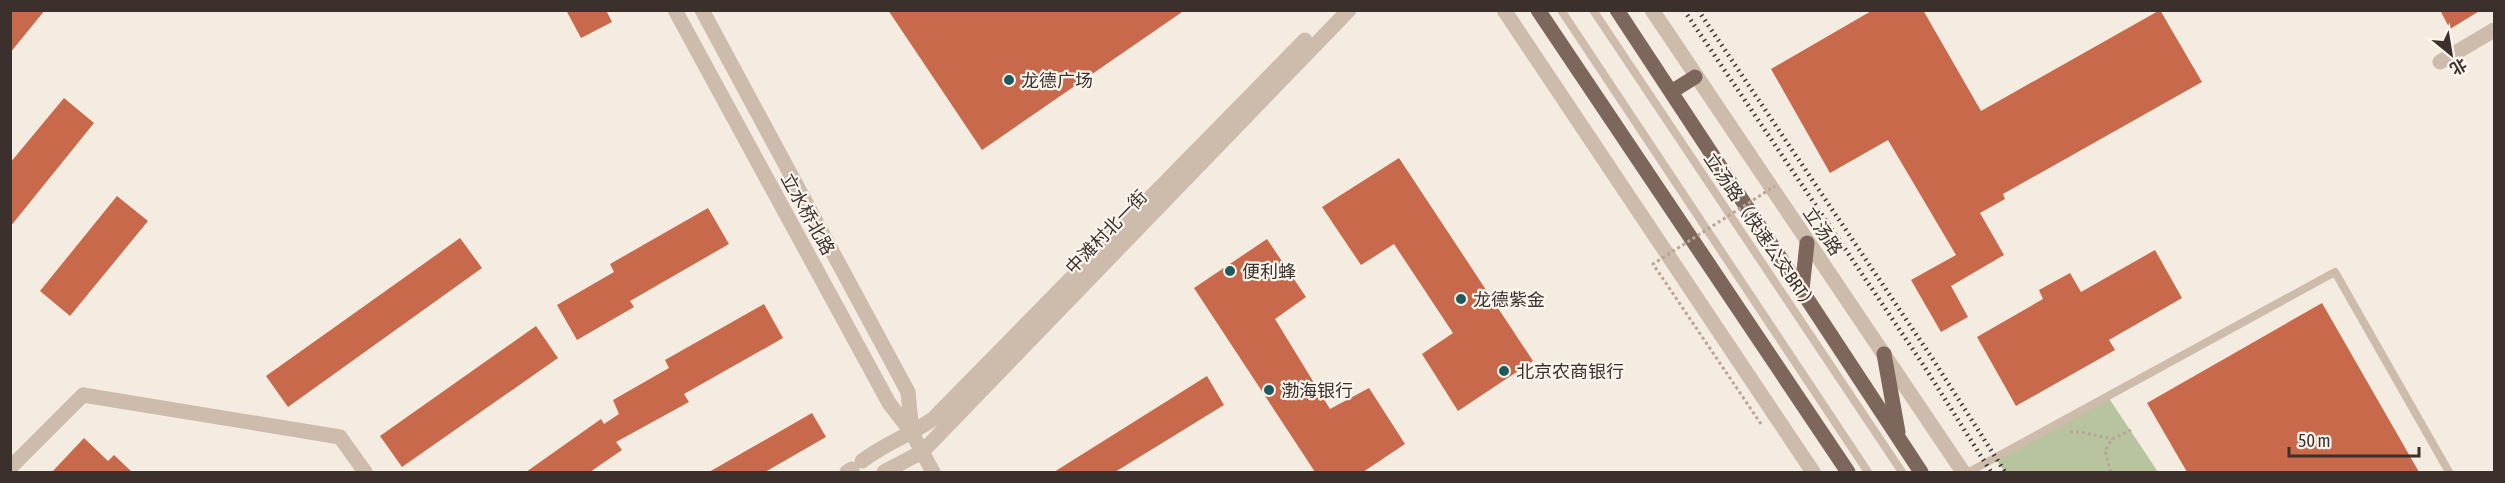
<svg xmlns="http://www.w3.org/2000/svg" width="2505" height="483" font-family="'Asap Condensed','Noto Sans SC',sans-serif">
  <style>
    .green { fill: #b8c4a0 }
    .building { fill: #c8694b }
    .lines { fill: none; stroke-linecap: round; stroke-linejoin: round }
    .path { stroke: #b9a596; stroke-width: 3; stroke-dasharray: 3 3; stroke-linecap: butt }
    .service { stroke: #cdbbac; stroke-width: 8 }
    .minor { stroke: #cdbbac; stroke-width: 15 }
    .tertiary { stroke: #cdbbac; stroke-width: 15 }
    .primary { stroke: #7d675c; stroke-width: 15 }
    .rail { stroke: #3b302b; stroke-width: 4.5; stroke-dasharray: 1.5 4.5; stroke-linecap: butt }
    .path-bridge { stroke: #b9a596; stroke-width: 3; stroke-dasharray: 3 3; stroke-linecap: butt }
    .poi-dot { fill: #1f5a5e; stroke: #fbf5ee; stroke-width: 2 }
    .labels { text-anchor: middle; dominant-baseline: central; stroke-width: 4.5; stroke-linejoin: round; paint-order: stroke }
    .poi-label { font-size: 18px; fill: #3b302b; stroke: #fbf5ee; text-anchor: start }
    .street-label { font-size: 18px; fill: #3b302b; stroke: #fbf5ee }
  </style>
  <rect width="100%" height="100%" fill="#f4ebe1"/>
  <path class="green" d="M2108 397 2158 472H2005L1994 457Z"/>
  <path class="building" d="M10 10H45L10 53Z
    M566 10H606L612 22 581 38Z
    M888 10H1185L982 150Z
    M1873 10H1923L1981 111 2160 10 2202 82 2003 194 2005 199 1980 213 2004 255 1951 286 1968 317 1941 332 1911 280 1956 255 1888 140 1830 173 1771 69Z
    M2440 10H2481L2450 29Z
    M64 98 94 123 10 227V163Z
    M1399 158 1533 361 1458 411 1422 354 1453 333 1394 244 1361 265 1322 207Z
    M117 196 148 221 70 316 40 291Z
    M708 208 729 244 630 301 634 307 577 340 557 305 614 272 610 264Z
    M460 238 482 268 288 407 266 376Z
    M1267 239 1306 297 1275 319 1330 409 1369 388 1405 444 1363 472H1315L1194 288Z
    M2155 250 2182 298 2109 340 2115 350 2016 406 1977 337 2043 299 2039 290 2070 273 2081 292Z
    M2322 303 2419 472H2187L2147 403Z
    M764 304 783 338 684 394 689 402 616 442 622 450 590 472H526L601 419 604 424 619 414 613 400 669 368 665 360Z
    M536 326 558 358 402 467 380 436Z
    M1207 376 1224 405 1115 472H1054Z
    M812 413 826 437 765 472H709Z
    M84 438 108 461 114 455 132 472H52Z"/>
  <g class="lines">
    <path class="path" d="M2070 432H2081L2112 439
      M2111 472 2105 451 2112 439 2131 430"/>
    <path class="service" d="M1561 10 1868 472
      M1593 10 1902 472
      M1969 472 2335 272 2449 472"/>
    <path class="minor" d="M1504 10 1813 472
      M1652 10 1963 472
      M2440 62 2494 30
      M10 468 83 395 340 437 365 472"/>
    <path class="tertiary" d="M675 10 889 403 912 433 933 472
      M702 10 908 392 912 433
      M862 461C884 444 910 435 933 419L1305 40
      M847 472 852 469
      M884 472 922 452 1349 10"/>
    <path class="primary" d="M1538 10 1848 472
      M1617 10 1921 472
      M1671 92 1695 77
      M1802 290 1807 243
      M1884 354 1898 432"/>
    <path class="rail" d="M1684 10 1924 366 1991 472
      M1698 10 1932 358 2005 472"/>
    <path class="path-bridge" d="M1761 424 1653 264 1775 186"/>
  </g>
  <g class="poi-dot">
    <circle cx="1009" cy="80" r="6"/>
    <circle cx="1230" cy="271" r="6"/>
    <circle cx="1461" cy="299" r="6"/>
    <circle cx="1504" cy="371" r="6"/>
    <circle cx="1269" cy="390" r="6"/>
  </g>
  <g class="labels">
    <g class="poi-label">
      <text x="1021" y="80">龙德广场</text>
      <text x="1242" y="271">便利蜂</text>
      <text x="1473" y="299">龙德紫金</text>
      <text x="1516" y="371">北京农商银行</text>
      <text x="1281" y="390">渤海银行</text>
    </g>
    <g class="street-label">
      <text transform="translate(808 214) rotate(61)">立水桥北路</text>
      <text transform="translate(1823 231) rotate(56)">立汤路</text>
      <text transform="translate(1106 232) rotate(-46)">中滩村北一街</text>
      <text transform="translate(1761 232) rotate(56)">立汤路（快速公交BRT）</text>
    </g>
  </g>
  <rect width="2505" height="483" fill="none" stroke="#3b302b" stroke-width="24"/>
  <g transform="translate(2451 54) rotate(150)" stroke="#fbf5ee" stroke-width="4.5" paint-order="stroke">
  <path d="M0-4.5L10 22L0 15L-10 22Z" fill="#3b302b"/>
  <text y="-9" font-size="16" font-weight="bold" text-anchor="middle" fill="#3b302b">北</text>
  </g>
  <path d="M2289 447v9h130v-9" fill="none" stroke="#3b302b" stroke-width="3"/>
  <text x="2298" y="447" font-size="18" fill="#3b302b" stroke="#fbf5ee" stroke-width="4.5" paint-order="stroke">50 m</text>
</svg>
